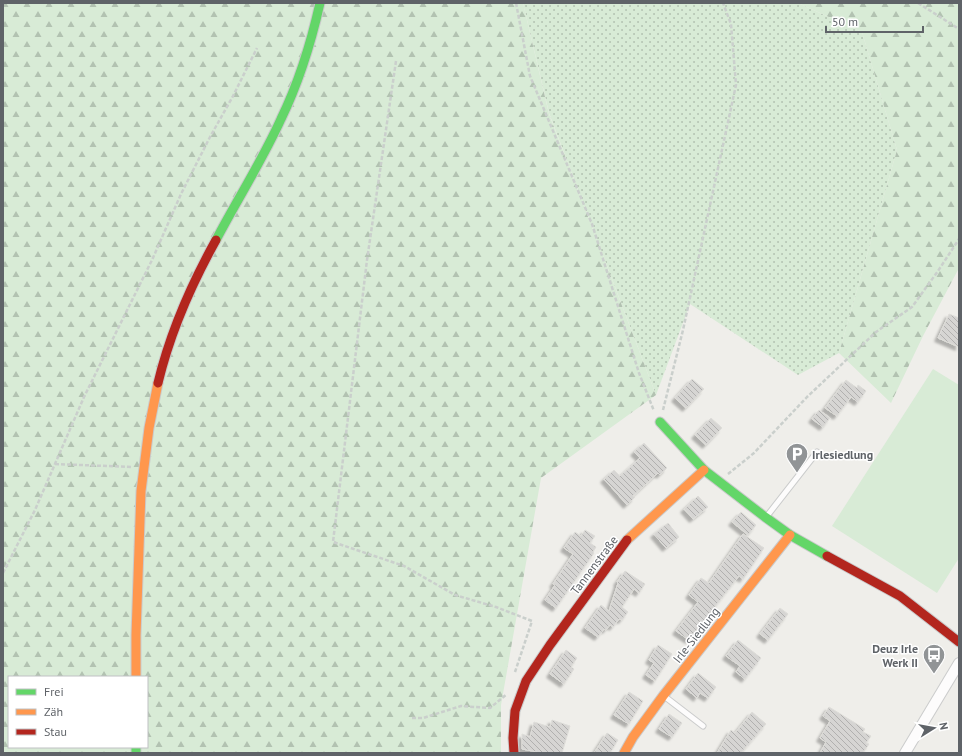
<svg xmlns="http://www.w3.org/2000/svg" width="962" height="756" font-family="'PT Sans',sans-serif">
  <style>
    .grass { fill: url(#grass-dots) }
    .forest { fill: url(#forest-firs); fill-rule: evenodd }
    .pitch { fill: #d8ebd6 }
    .building { fill: url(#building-back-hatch); stroke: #deddd9; filter: url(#shadow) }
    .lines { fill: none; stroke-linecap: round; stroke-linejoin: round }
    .lane-casing { stroke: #cbcccc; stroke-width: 7 }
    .street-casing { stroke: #cbcccc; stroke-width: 12 }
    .fast-casing { stroke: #cacacb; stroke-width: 11 }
    .slow-casing { stroke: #cacacb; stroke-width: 11 }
    .jam-casing { stroke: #cacacb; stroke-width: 11 }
    .path { stroke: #cacfcc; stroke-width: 2.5; stroke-dasharray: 4 2; stroke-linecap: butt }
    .lane { stroke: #fdfcfc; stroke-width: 5 }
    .street { stroke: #fdfcfc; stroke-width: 10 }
    .fast { stroke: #63d668; stroke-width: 9 }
    .slow { stroke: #ff974d; stroke-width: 9 }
    .jam { stroke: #b3261e; stroke-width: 9 }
    .labels { text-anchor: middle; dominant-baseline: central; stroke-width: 3; stroke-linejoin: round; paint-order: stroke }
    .poi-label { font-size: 12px; font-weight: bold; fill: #5f6368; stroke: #fff; text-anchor: start }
    .street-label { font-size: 12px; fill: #5f6368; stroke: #fff }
  </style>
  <defs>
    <pattern id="grass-dots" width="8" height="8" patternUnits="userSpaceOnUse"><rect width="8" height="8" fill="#d8ebd6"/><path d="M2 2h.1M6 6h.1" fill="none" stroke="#b2c2b1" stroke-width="1.8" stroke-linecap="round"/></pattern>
    <pattern id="forest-firs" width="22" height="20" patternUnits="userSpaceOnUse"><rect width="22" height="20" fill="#d8ebd6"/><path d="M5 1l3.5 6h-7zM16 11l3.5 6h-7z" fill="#b2c2b1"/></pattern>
    <pattern id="building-back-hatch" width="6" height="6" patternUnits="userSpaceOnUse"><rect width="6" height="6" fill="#d6d5d3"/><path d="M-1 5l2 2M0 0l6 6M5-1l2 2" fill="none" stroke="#b1b0af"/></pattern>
    <filter id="shadow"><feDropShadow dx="-3.5" dy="3.5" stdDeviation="1" flood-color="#0004"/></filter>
  </defs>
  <rect width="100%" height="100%" fill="#efeeea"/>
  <path class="grass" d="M523 3H798L862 32 897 150 839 353 798 375 690 304 656 395 549 113Z"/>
  <path class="forest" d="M3 3H523L549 114 656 395 541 478 501 705V753H3ZM9 677H147V747H9Z
    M798 3H959V268L923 336 891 403 839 353 897 150 862 32Z"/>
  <path class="pitch" d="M933 369 959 385V558L937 593 832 526Z"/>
  <path class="building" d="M949 314 959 318V347L938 338Z
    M692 379 704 389 686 408 675 398Z
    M846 380 857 388 858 385 866 391 858 402 851 397 837 416 825 408Z
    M819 410 830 418 823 427 812 419Z
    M711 418 722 428 706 445 695 435Z
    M644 443 667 468 660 475 658 473 633 496 635 497 627 505 604 479 614 470 620 476 640 458 634 452Z
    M698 496 708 507 693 519 684 509Z
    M741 512 756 525 748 535 732 522Z
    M668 523 679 537 666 548 654 534Z
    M585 530 595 536 590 543 596 547 593 552 594 553 556 608 545 600 555 585 553 584 573 554 564 548 575 532 581 536Z
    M743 534 764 548 743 579 739 576 689 640 676 631 698 602 689 595 701 578 709 583Z
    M625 571 645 584 639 593 634 589 622 607 628 612 622 620 619 619 613 627 610 625 606 630 604 629 598 637 585 628 601 605 609 611 618 583 617 582Z
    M780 608 788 614 768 640 760 634Z
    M738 640 761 658 745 679 736 672 740 666 726 656Z
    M658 645 672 654 655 681 646 675 654 663 649 660Z
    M566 650 577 658 571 667 574 669 564 684 550 674Z
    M698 673 716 687 708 698 700 693 697 698 686 689Z
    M629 692 643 701 629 724 614 715Z
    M829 707 865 729 863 732 871 736 866 743 869 744 863 753H820L826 742 820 738 830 721 823 716Z
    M752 712 766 724 741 753H717L731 730 735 733Z
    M669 714 682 723 672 737 659 729Z
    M552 720 570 726 562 753H537V752L522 749V734L530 737 534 722 550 727Z
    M607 733 618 740 610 753H594Z"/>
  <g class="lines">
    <g class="lane-casing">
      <path id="lane" d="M767 516 817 452
        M664 696 703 726"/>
    </g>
    <g class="street-casing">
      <path id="street" d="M905 753 959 663"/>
    </g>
    <g class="fast-casing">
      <path id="fast" d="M216 240C237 200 262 161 281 119 299 82 311 43 320 3
        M660 422 704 470 765 517 790 535 827 556
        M136 747V753"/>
    </g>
    <g class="slow-casing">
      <path id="slow" d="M627 540 704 470
        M136 677V635L141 491 149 428 158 383
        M624 753 633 737 663 696 790 535"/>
    </g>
    <g class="jam-casing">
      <path id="jam" d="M158 383C170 333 191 285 216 240
        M827 556 900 596 959 642
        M514 753 513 738 515 711 526 681 550 645 627 540"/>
    </g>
    <path class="path" d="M516 3 530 76 592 224 639 373 654 411
      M918 3 959 29
      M396 61 367 260 333 542 404 566 455 595 496 607 532 621 515 672
      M663 410 683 330 736 85 731 24 723 3
      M55 464 132 467
      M728 474 754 453 807 397 876 332 912 307 938 271 959 239
      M3 573 35 510 84 397 152 260 181 194 210 137 233 96 257 48
      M412 718H423L461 706 490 708 507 694"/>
    <use href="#lane" class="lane"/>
    <use href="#street" class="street"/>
    <use href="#fast" class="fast"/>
    <use href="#slow" class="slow"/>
    <use href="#jam" class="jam"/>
  </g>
  <defs>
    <g id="parking-pin" transform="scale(1.15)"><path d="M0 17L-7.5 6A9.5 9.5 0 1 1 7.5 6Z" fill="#919496" stroke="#fff"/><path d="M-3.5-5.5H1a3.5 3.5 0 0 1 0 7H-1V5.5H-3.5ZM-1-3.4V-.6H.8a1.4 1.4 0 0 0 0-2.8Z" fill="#fff"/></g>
    <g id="bus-pin" transform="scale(1.15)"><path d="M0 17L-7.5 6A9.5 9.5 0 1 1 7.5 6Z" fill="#919496" stroke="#fff"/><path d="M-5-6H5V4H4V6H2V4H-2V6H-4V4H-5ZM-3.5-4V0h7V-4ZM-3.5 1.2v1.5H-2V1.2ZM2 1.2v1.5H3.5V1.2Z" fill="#fff"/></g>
  </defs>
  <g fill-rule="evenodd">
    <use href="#parking-pin" x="797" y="454"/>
    <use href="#bus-pin" x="934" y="655"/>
  </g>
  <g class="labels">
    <g class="poi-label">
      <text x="812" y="454">Irlesiedlung</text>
      <text x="918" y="648" text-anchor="end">Deuz Irle<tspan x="918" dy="14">Werk II</tspan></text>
    </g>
    <g class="street-label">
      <text transform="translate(594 565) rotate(-53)">Tannenstraße</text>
      <text transform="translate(696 635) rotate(-52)">Irle-Siedlung</text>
    </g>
  </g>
  <rect width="962" height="756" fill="none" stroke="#5f6368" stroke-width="8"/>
  <rect x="8" y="676" width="140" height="72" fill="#ffffff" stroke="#bfc1c3"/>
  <rect x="16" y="689" width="20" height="6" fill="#63d668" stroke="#bfc1c3"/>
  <text x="44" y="696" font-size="12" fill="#5f6368">Frei</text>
  <rect x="16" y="709" width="20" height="6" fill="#ff974d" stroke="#bfc1c3"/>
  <text x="44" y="716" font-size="12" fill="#5f6368">Zäh</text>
  <rect x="16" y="729" width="20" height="6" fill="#b3261e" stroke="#bfc1c3"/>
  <text x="44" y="736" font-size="12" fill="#5f6368">Stau</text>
  <g transform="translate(934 728) rotate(79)" stroke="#ffffff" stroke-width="3" paint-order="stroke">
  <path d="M0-3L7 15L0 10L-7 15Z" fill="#5f6368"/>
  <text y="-6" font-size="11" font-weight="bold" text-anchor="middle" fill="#5f6368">N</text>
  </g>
  <path d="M826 26v6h97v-6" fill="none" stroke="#5f6368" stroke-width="2"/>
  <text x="832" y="26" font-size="12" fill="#5f6368" stroke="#ffffff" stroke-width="3" paint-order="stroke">50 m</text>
</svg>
